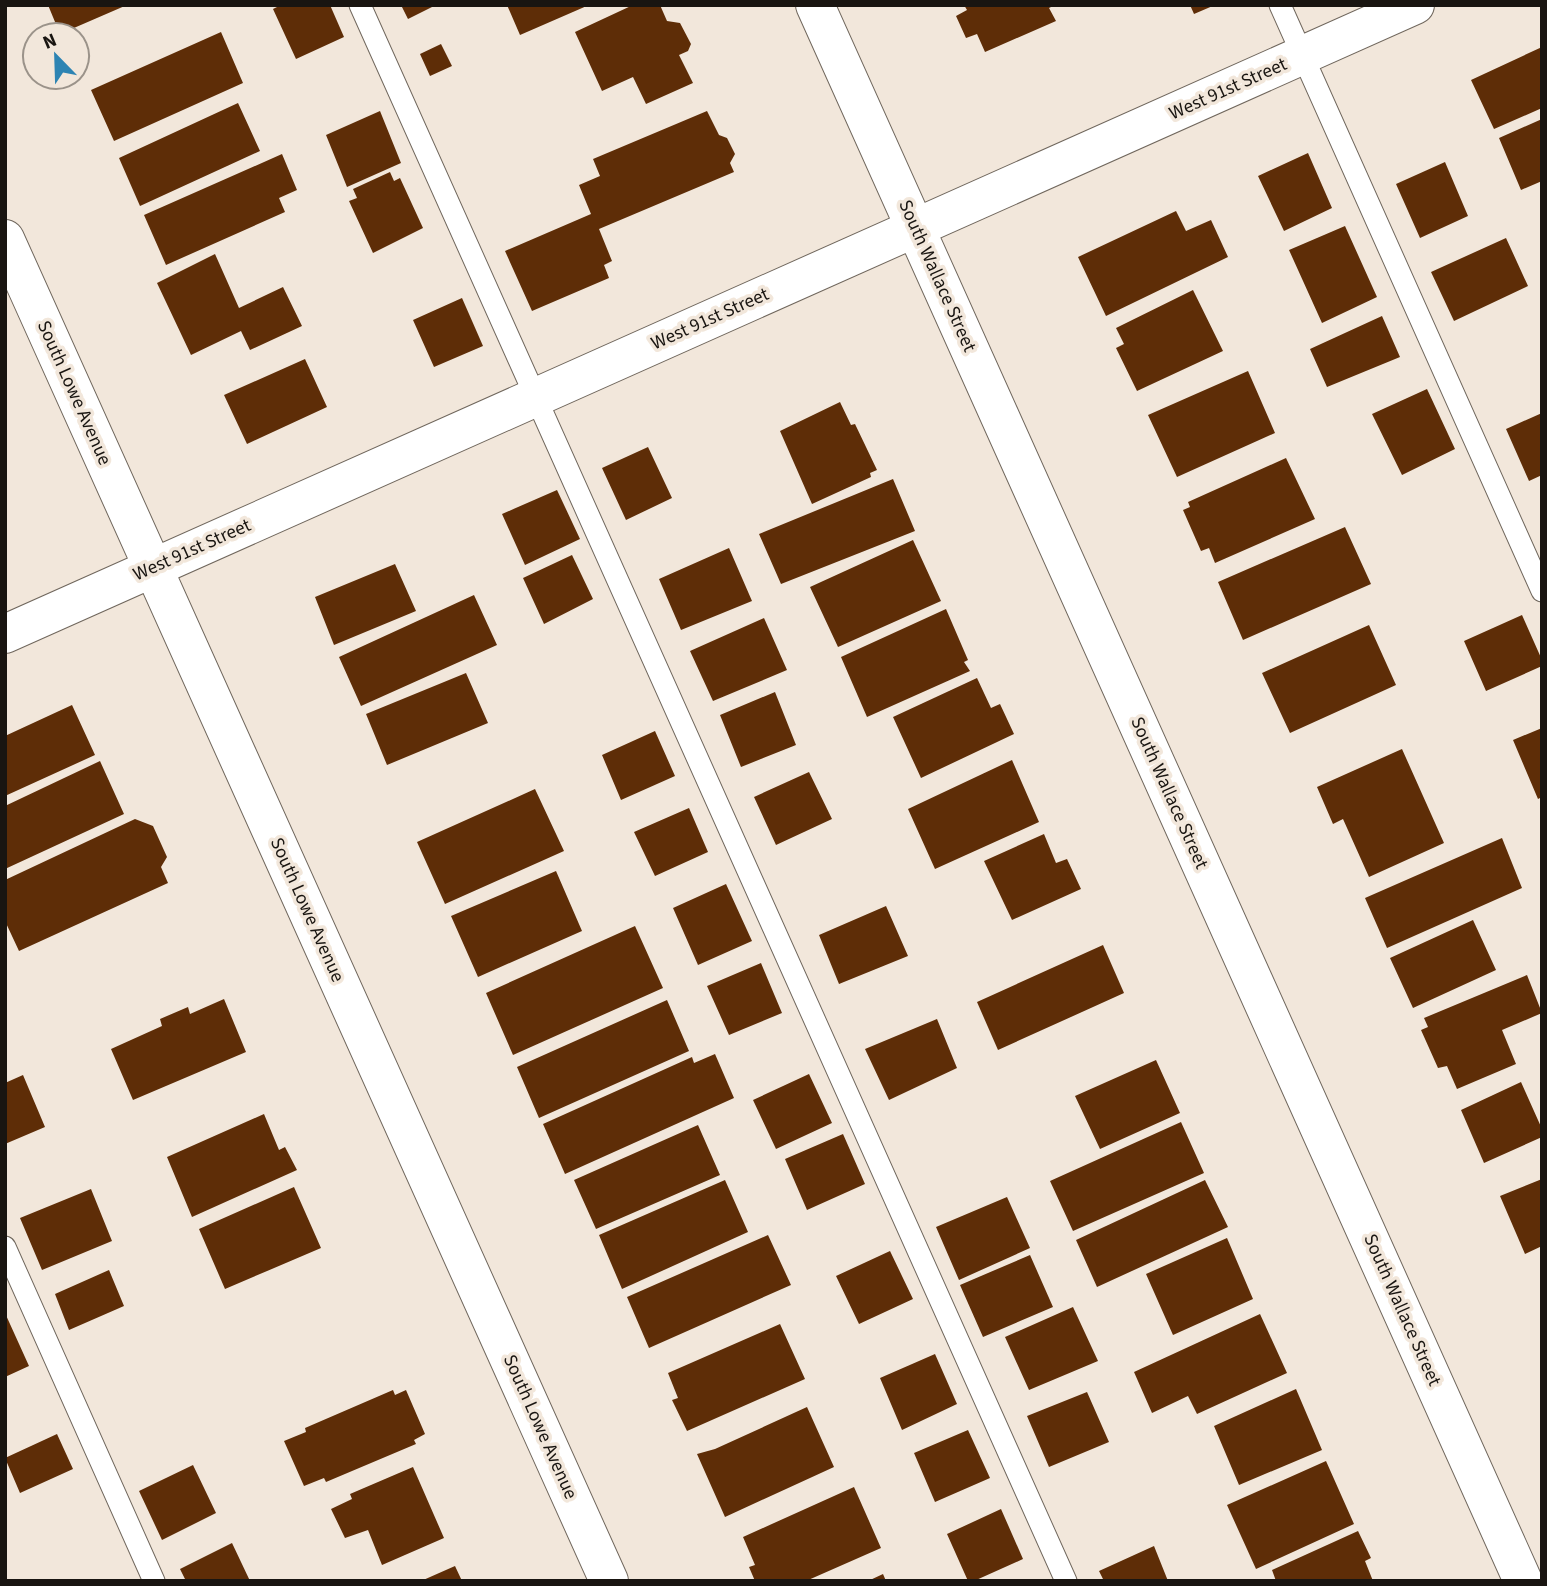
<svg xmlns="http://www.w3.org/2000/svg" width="1547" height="1586" font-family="'Source Sans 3',sans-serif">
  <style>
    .building { fill: #5e2d07 }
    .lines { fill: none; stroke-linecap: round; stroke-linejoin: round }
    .service-casing { stroke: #70675d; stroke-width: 23 }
    .minor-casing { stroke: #70675d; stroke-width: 40 }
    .service { stroke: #fff; stroke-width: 21 }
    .minor { stroke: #fff; stroke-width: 38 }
    .labels { text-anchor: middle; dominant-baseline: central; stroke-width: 7; stroke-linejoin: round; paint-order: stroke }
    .street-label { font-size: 19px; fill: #191511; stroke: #f2e7db }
  </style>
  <rect width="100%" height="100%" fill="#f2e7db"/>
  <path class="building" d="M48 5H127L60 34Z
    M281 5H330L344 37 296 59 273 9Z
    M401 5H436L408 19Z
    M507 5H589L520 35Z
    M633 5H660L667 21 680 23 691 44 688 51 679 55 693 83 646 104 633 77 602 91 575 32Z
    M964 5H1055L1049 8 1056 21 985 52 977 34 966 38 956 16 967 10Z
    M1190 5H1215L1194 14Z
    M221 32 243 83 114 141 91 90Z
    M441 44 452 66 430 76 420 54Z
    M1542 47V108L1494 129 1471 80Z
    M238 103 260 151 140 206 119 158Z
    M380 111 401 163 347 187 326 135Z
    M707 111 719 135 727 138 735 154 730 163 734 172 599 229 612 261 604 265 609 278 532 311 505 251 591 214 579 185 600 176 593 159Z
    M1542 119V181L1521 190 1499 138Z
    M1308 153 1332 208 1284 231 1258 176Z
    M282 154 297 190 279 198 285 212 166 265 144 215Z
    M1445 162 1468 216 1420 238 1396 184Z
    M390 172 394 181 400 178 423 228 373 253 349 201 357 198 353 189Z
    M1176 211 1186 231 1211 220 1228 257 1106 316 1078 257Z
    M1345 226 1377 297 1322 323 1289 250Z
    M1506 238 1528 286 1454 321 1431 272Z
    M215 254 239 308 283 287 302 326 250 350 241 331 191 355 157 283Z
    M1193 290 1223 351 1137 391 1116 348 1124 344 1116 328Z
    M462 298 483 346 434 367 413 320Z
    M1382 316 1400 357 1327 387 1310 349Z
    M305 359 327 407 247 444 224 395Z
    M1248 371 1275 433 1177 477 1148 415Z
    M1427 389 1455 449 1402 475 1372 414Z
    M840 402 851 425 855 424 877 470 870 473 871 477 812 504 780 431Z
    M1542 413V475L1529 481 1506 429Z
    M648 447 672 498 626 520 602 468Z
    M1286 458 1315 519 1215 563 1209 548 1201 551 1183 510 1190 507 1188 502Z
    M893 479 915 531 781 584 759 534Z
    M557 490 580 539 525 565 502 514Z
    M1345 527 1371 584 1243 640 1218 582Z
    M913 540 941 601 838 647 810 587Z
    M729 548 752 601 681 630 659 579Z
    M572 555 593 599 544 624 523 578Z
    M395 564 416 611 334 645 315 597Z
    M474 595 497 645 361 706 339 657Z
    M946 609 968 660 964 662 970 671 867 717 841 657Z
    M1522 615 1542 660V666L1486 691 1464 641Z
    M764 618 787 670 713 701 690 651Z
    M1369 625 1396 685 1290 733 1262 673Z
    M466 673 488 723 387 765 366 714Z
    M977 678 991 708 1000 704 1014 734 921 778 893 717Z
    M775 692 796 745 741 767 720 715Z
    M72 705 95 755 5 796V736Z
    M1542 728V797L1538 799 1513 740Z
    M655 731 675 776 621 800 602 755Z
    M1402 749 1444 843 1369 877 1343 819 1333 824 1317 787Z
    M1012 760 1039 822 935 869 908 809Z
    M100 761 124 814 5 869V806Z
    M809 772 832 819 776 845 754 797Z
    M535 789 564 851 445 904 417 842Z
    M689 808 708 852 655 876 634 832Z
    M135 819 153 826 167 857 161 867 168 883 19 951 5 921V880Z
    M1044 834 1056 863 1067 859 1081 889 1012 920 984 861Z
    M1502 838 1522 888 1387 948 1365 898Z
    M556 871 582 931 478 977 451 916Z
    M726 884 752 941 698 965 673 908Z
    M886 906 908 956 839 984 819 935Z
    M1473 920 1496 970 1413 1008 1390 958Z
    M635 926 663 988 513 1055 486 993Z
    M1103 945 1124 993 998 1050 977 1002Z
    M761 963 782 1013 729 1035 707 986Z
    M1527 975 1542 1013 1502 1030 1516 1064 1457 1089 1447 1066 1438 1068 1421 1030 1428 1027 1424 1018Z
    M224 999 246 1052 133 1100 111 1049 162 1026 160 1019 188 1007 190 1014Z
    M667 1000 689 1051 539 1118 517 1067Z
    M937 1019 957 1068 889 1100 865 1049Z
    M715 1054 734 1098 565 1174 543 1124 692 1057 694 1063Z
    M1156 1060 1180 1113 1100 1149 1075 1096Z
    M809 1074 832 1123 776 1149 753 1100Z
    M23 1075 45 1127 5 1144V1083Z
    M1521 1082 1542 1129V1137L1484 1163 1461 1110Z
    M264 1114 279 1150 285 1147 297 1170 192 1217 167 1157Z
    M1181 1122 1204 1173 1073 1231 1050 1181Z
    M698 1125 720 1175 596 1229 574 1180Z
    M843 1134 865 1184 807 1210 785 1159Z
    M1542 1179V1246L1525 1254 1500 1196Z
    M725 1180 748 1232 622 1289 599 1235Z
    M1205 1180 1228 1227 1097 1287 1076 1240Z
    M294 1187 321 1248 225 1289 199 1229Z
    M91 1189 112 1241 42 1270 20 1218Z
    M1007 1197 1030 1248 959 1280 936 1227Z
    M768 1235 791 1285 649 1348 627 1297Z
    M1227 1238 1253 1299 1173 1335 1146 1274Z
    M890 1251 913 1299 859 1324 836 1276Z
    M1030 1255 1053 1307 983 1337 960 1285Z
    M109 1270 124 1306 69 1330 55 1294Z
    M1073 1307 1098 1361 1029 1390 1005 1337Z
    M5 1313 29 1366 5 1377Z
    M1260 1314 1287 1373 1197 1414 1188 1396 1152 1413 1134 1372Z
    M780 1324 805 1379 687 1431 672 1400 678 1398 668 1373Z
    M935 1354 957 1404 902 1430 880 1378Z
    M1296 1389 1322 1450 1239 1485 1214 1426Z
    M393 1390 395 1395 406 1390 425 1434 414 1440 416 1444 326 1482 324 1478 304 1486 284 1441 306 1432 305 1428Z
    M1087 1392 1109 1442 1049 1467 1027 1416Z
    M807 1407 834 1467 725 1517 697 1454 715 1449Z
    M968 1430 990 1478 935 1502 914 1453Z
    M57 1434 73 1469 20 1493 5 1458Z
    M1326 1461 1354 1524 1256 1569 1227 1505Z
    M193 1465 216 1513 162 1540 139 1491Z
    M413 1467 444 1538 382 1565 368 1530 345 1538 331 1509 352 1499 350 1494Z
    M854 1487 881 1548 806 1581H755L749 1567 755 1565 743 1537Z
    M1001 1509 1023 1559 974 1581H968L947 1534Z
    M1358 1531 1371 1558 1365 1561 1373 1581H1276L1272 1570Z
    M232 1543 250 1581H186L180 1569Z
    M1154 1546 1168 1581H1104L1099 1571Z
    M455 1566 462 1581H421Z
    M883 1574 886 1581H868Z"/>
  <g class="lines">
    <g class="service-casing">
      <path id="service" d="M360 5 1066 1581
        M1280 5 1542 591
        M5 1247 154 1581"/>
    </g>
    <g class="minor-casing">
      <path id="minor" d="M815 5 1523 1581
        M5 239 609 1581
        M5 634 1415 5"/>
    </g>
    <use href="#service" class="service"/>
    <use href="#minor" class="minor"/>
  </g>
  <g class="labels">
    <g class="street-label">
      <text transform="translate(1228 89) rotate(-24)">West 91st Street</text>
      <text transform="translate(937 276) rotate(66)">South Wallace Street</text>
      <text transform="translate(710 319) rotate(-24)">West 91st Street</text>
      <text transform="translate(74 393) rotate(66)">South Lowe Avenue</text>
      <text transform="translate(192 550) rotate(-24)">West 91st Street</text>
      <text transform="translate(1169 793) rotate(66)">South Wallace Street</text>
      <text transform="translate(307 910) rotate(66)">South Lowe Avenue</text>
      <text transform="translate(1402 1310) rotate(66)">South Wallace Street</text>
      <text transform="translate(540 1427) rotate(66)">South Lowe Avenue</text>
    </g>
  </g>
  <rect width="1547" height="1586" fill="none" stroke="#191511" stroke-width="14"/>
  <g transform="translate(56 56) rotate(337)"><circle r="33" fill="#f2e7db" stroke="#9b938a" stroke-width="2"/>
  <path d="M0-5L12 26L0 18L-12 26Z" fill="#2d84b3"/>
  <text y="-10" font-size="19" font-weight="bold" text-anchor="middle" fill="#191511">N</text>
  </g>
</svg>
